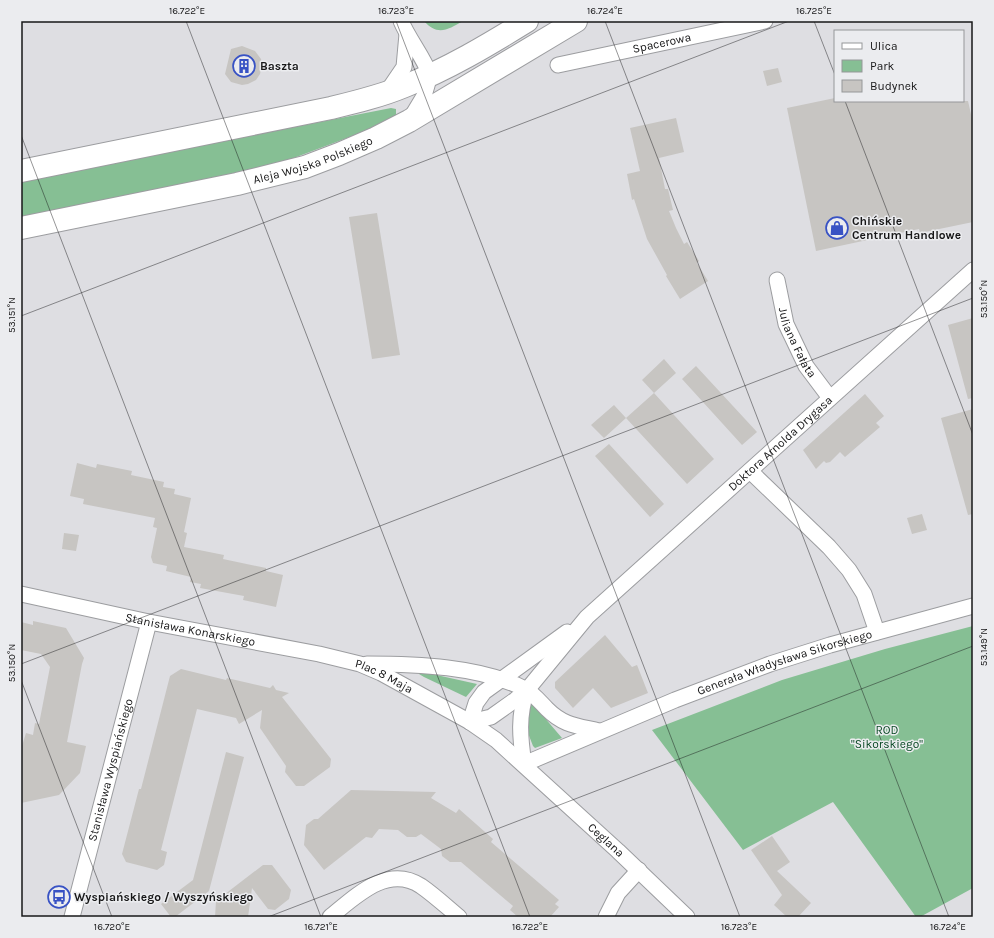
<svg xmlns="http://www.w3.org/2000/svg" width="994" height="938" font-family="Karla,sans-serif">
  <style>
    .green { fill: #86bf94 }
    .building { fill: #c7c5c2 }
    .lines { fill: none; stroke-linecap: round; stroke-linejoin: round }
    .minor-casing { stroke: #9c9da0; stroke-width: 17 }
    .secondary-casing { stroke: #9c9da0; stroke-width: 24 }
    .minor { stroke: #fff; stroke-width: 15 }
    .secondary { stroke: #fff; stroke-width: 22 }
    .ticks { fill: none; stroke: #171718; stroke-width: 1; stroke-opacity: 0.45 }
    .labels { text-anchor: middle; dominant-baseline: central; stroke-width: 3; stroke-linejoin: round; paint-order: stroke }
    .street-label { font-size: 12px; fill: #171718; stroke: #ebecef }
    .poi-label { font-size: 12px; font-weight: bold; fill: #171718; stroke: #ebecef; text-anchor: start }
    .park-label { font-size: 12px; fill: #094924; stroke: #ebecef }
    .neatline { fill: none; stroke: #171718; stroke-width: 1.5 }
    .ticks-label { font-size: 10px; text-anchor: middle; fill: #171718 }
  </style>
  <rect width="100%" height="100%" fill="#dedee2"/>
  <path class="green" d="M424 21H463C448 30 437 36 424 21Z
    M391 108 396 109V115L363 132 283 162 216 178 21 217V181Z
    M973 626V888L920 917H916L833 802 743 850 652 730 782 680 885 649Z
    M420 672H423L477 684 466 697 424 677 419 674Z
    M529 703H532L562 738 535 748 533 746 528 733Z"/>
  <path class="building" d="M242 46 255 51 261 59 262 65 260 74 256 80 248 84 242 85 231 82 225 74 231 49Z
    M778 68 782 82 767 86 763 71Z
    M835 98V101H968L973 123V222L920 233 919 229 816 251 787 108Z
    M676 118 684 152 659 158 665 189H668L673 210 669 211 676 228 684 244 687 242 699 261 697 263 708 281 680 299 666 276 667 275 647 239 634 199 632 200 627 174 640 171 630 128Z
    M377 213 400 355 372 359 349 217Z
    M973 318V398L968 399 948 325Z
    M664 359 676 373 654 393 714 459 687 484 626 418 604 438 591 425 614 405 626 418 654 393 642 380Z
    M696 366 757 432 742 445 682 379Z
    M865 394 884 416 876 423 880 427 845 457 840 452 830 462 826 463 824 461 816 469 803 450Z
    M973 409V514L968 515 941 418Z
    M609 444 664 504 650 517 595 456Z
    M77 463 96 468 97 464 132 471 131 475 164 482 163 487 175 489 174 494 191 498 184 532 187 533 184 547 224 555 223 559 266 568V571L283 575 276 607 243 600 244 596 200 588 201 584 190 582 191 577 166 571 167 566 153 563 151 557 157 528 153 527 155 518 83 504 84 499 70 496Z
    M922 514 927 530 912 534 907 518Z
    M64 533 79 535 76 551 62 549Z
    M33 621 66 628 84 658 82 664 67 742 86 746 80 773 59 795 21 803V749L26 733 33 735 35 723 39 724 50 667 41 654 21 650V622L33 625Z
    M605 635 632 667 637 665 648 693 611 708 593 688 573 708 555 688V682Z
    M181 669 226 680 227 678 270 688 273 685 276 690 289 693 282 697 331 759 330 767 304 786H296L285 772 286 766 260 728 262 710 239 724 236 718 197 709 161 850 167 852 164 865 157 870 126 862 122 854 139 789H141L170 676Z
    M226 752 244 757 209 891 175 917H171L161 904 193 880Z
    M351 790 436 792 431 798 456 813 459 809 493 839 491 842 559 900 555 904 559 907 550 917H518L510 910 513 906 461 862H450L442 856 441 849 421 834 416 837H407L398 830 379 829 372 838 366 837 324 870 304 845 306 825 314 819H318Z
    M772 836 790 862 777 871 811 903 798 917H787L774 905 782 895 751 850Z
    M263 865H272L291 890 289 899 275 910 268 909 252 888 248 917H215L216 901Z"/>
  <g class="lines">
    <g class="minor-casing">
      <g id="minor">
        <path d="M401 21C409 40 423 56 430 75L424 96 412 116"/>
        <path id="s1" d="M558 65 765 21"/>
        <path d="M387 92 404 67 407 34"/>
        <path id="s2" d="M777 280 786 324 806 366 830 398"/>
        <path d="M750 471 829 547 849 570 864 594 877 632"/>
        <path id="s3" d="M21 594 149 622 319 654 360 664 381 673 470 722 496 740 618 851 687 917"/>
        <path d="M367 664C416 664 480 666 525 689 533 693 541 703 547 709 564 726 578 726 599 731"/>
        <path id="s4" d="M470 722 491 717 515 700 527 690 587 617 973 270"/>
        <path d="M470 722 476 703 484 692 567 632"/>
        <path id="s5" d="M524 764 675 700 770 664 830 645 973 606"/>
        <path d="M524 764C520 738 518 715 527 690"/>
        <path id="s6" d="M72 917 149 622"/>
        <path d="M330 917C355 897 387 864 421 886 434 895 447 907 459 917"/>
        <path d="M606 917 618 893 639 870"/>
      </g>
    </g>
    <g class="secondary-casing">
      <g id="secondary">
        <path d="M21 171 331 108C356 102 381 96 405 86 448 69 488 45 527 21"/>
        <path id="s7" d="M21 228 237 184 305 167 339 154 376 138 409 121 576 21"/>
      </g>
    </g>
    <use href="#minor" class="minor"/>
    <use href="#secondary" class="secondary"/>
  </g>
  <path class="ticks" d="M186 21 530 917M396 21 740 917M605 21 949 917M814 21 835 75M845 101 973 435M21 135 321 917M21 316 789 21M21 664 973 298M21 680 112 917M268 917 973 646"/>
  <defs>
    <g id="building-ring" transform="scale(1.15)"><circle r="9.5" fill="#ebecef" stroke="#3852c4" stroke-width="1.5"/><path d="M-4-6H4V6H1V3H-1V6H-4ZM-2.5-4.3h1.7v1.8h-1.7ZM.8-4.3h1.7v1.8H.8ZM-2.5-1h1.7V.8h-1.7ZM.8-1h1.7V.8H.8Z" fill="#3852c4"/></g>
    <g id="shop-ring" transform="scale(1.15)"><circle r="9.5" fill="#ebecef" stroke="#3852c4" stroke-width="1.5"/><path d="M-5-2.5h2.3a2.7 3.5 0 0 1 5.4 0H5L5.5 6h-11ZM-1.5-2.5h3a1.5 2.3 0 0 0-3 0Z" fill="#3852c4"/></g>
    <g id="bus-ring" transform="scale(1.15)"><circle r="9.5" fill="#ebecef" stroke="#3852c4" stroke-width="1.5"/><path d="M-5-6H5V4H4V6H2V4H-2V6H-4V4H-5ZM-3.5-4V0h7V-4ZM-3.5 1.2v1.5H-2V1.2ZM2 1.2v1.5H3.5V1.2Z" fill="#3852c4"/></g>
  </defs>
  <g fill-rule="evenodd">
    <use href="#building-ring" x="244" y="66"/>
    <use href="#shop-ring" x="837" y="228"/>
    <use href="#bus-ring" x="59" y="897"/>
  </g>
  <g class="labels">
    <g class="street-label">
      <text stroke="none"><textPath href="#s1" startOffset="106">Spacerowa</textPath></text>
      <text stroke="none"><textPath href="#s7" startOffset="300">Aleja Wojska Polskiego</textPath></text>
      <text stroke="none"><textPath href="#s2" startOffset="66">Juliana Fałata</textPath></text>
      <text stroke="none"><textPath href="#s4" startOffset="421">Doktora Arnolda Drygasa</textPath></text>
      <text stroke="none"><textPath href="#s3" startOffset="173">Stanisława Konarskiego</textPath></text>
      <text stroke="none"><textPath href="#s5" startOffset="280">Generała Władysława Sikorskiego</textPath></text>
      <text stroke="none"><textPath href="#s3" startOffset="373">Plac 8 Maja</textPath></text>
      <text stroke="none"><textPath href="#s6" startOffset="152">Stanisława Wyspiańskiego</textPath></text>
      <text stroke="none"><textPath href="#s3" startOffset="651">Ceglana</textPath></text>
    </g>
    <g class="poi-label">
      <text x="260" y="66">Baszta</text>
      <text x="852" y="221">Chińskie<tspan x="852" dy="14">Centrum Handlowe</tspan></text>
      <text x="74" y="897">Wyspiańskiego / Wyszyńskiego</text>
    </g>
    <g class="park-label">
      <text x="887" y="730">ROD<tspan x="887" dy="14">"Sikorskiego"</tspan></text>
    </g>
  </g>
  <rect width="994" height="938" fill="none" stroke="#ebecef" stroke-width="44"/>
  <rect x="834" y="30" width="130" height="72" fill="#ebecef" stroke="#969799"/>
  <rect x="842" y="43" width="20" height="6" fill="#ffffff" stroke="#969799"/>
  <text x="870" y="50" font-size="12" fill="#171718">Ulica</text>
  <rect x="842" y="60" width="20" height="12" fill="#86bf94" stroke="#969799"/>
  <text x="870" y="70" font-size="12" fill="#171718">Park</text>
  <rect x="842" y="80" width="20" height="12" fill="#c7c5c2" stroke="#969799"/>
  <text x="870" y="90" font-size="12" fill="#171718">Budynek</text>
  <rect x="22" y="22" width="950" height="894" class="neatline"/>
  <g class="ticks-label">
    <text x="187" y="14">16.722°E</text>
    <text x="396" y="14">16.723°E</text>
    <text x="605" y="14">16.724°E</text>
    <text x="814" y="14">16.725°E</text>
    <text transform="translate(983 299) rotate(-90)" y="4">53.150°N</text>
    <text transform="translate(11 315) rotate(-90)" y="4">53.151°N</text>
    <text transform="translate(983 647) rotate(-90)" y="4">53.149°N</text>
    <text transform="translate(11 663) rotate(-90)" y="4">53.150°N</text>
    <text x="112" y="930">16.720°E</text>
    <text x="321" y="930">16.721°E</text>
    <text x="530" y="930">16.722°E</text>
    <text x="739" y="930">16.723°E</text>
    <text x="948" y="930">16.724°E</text>
  </g>
</svg>
